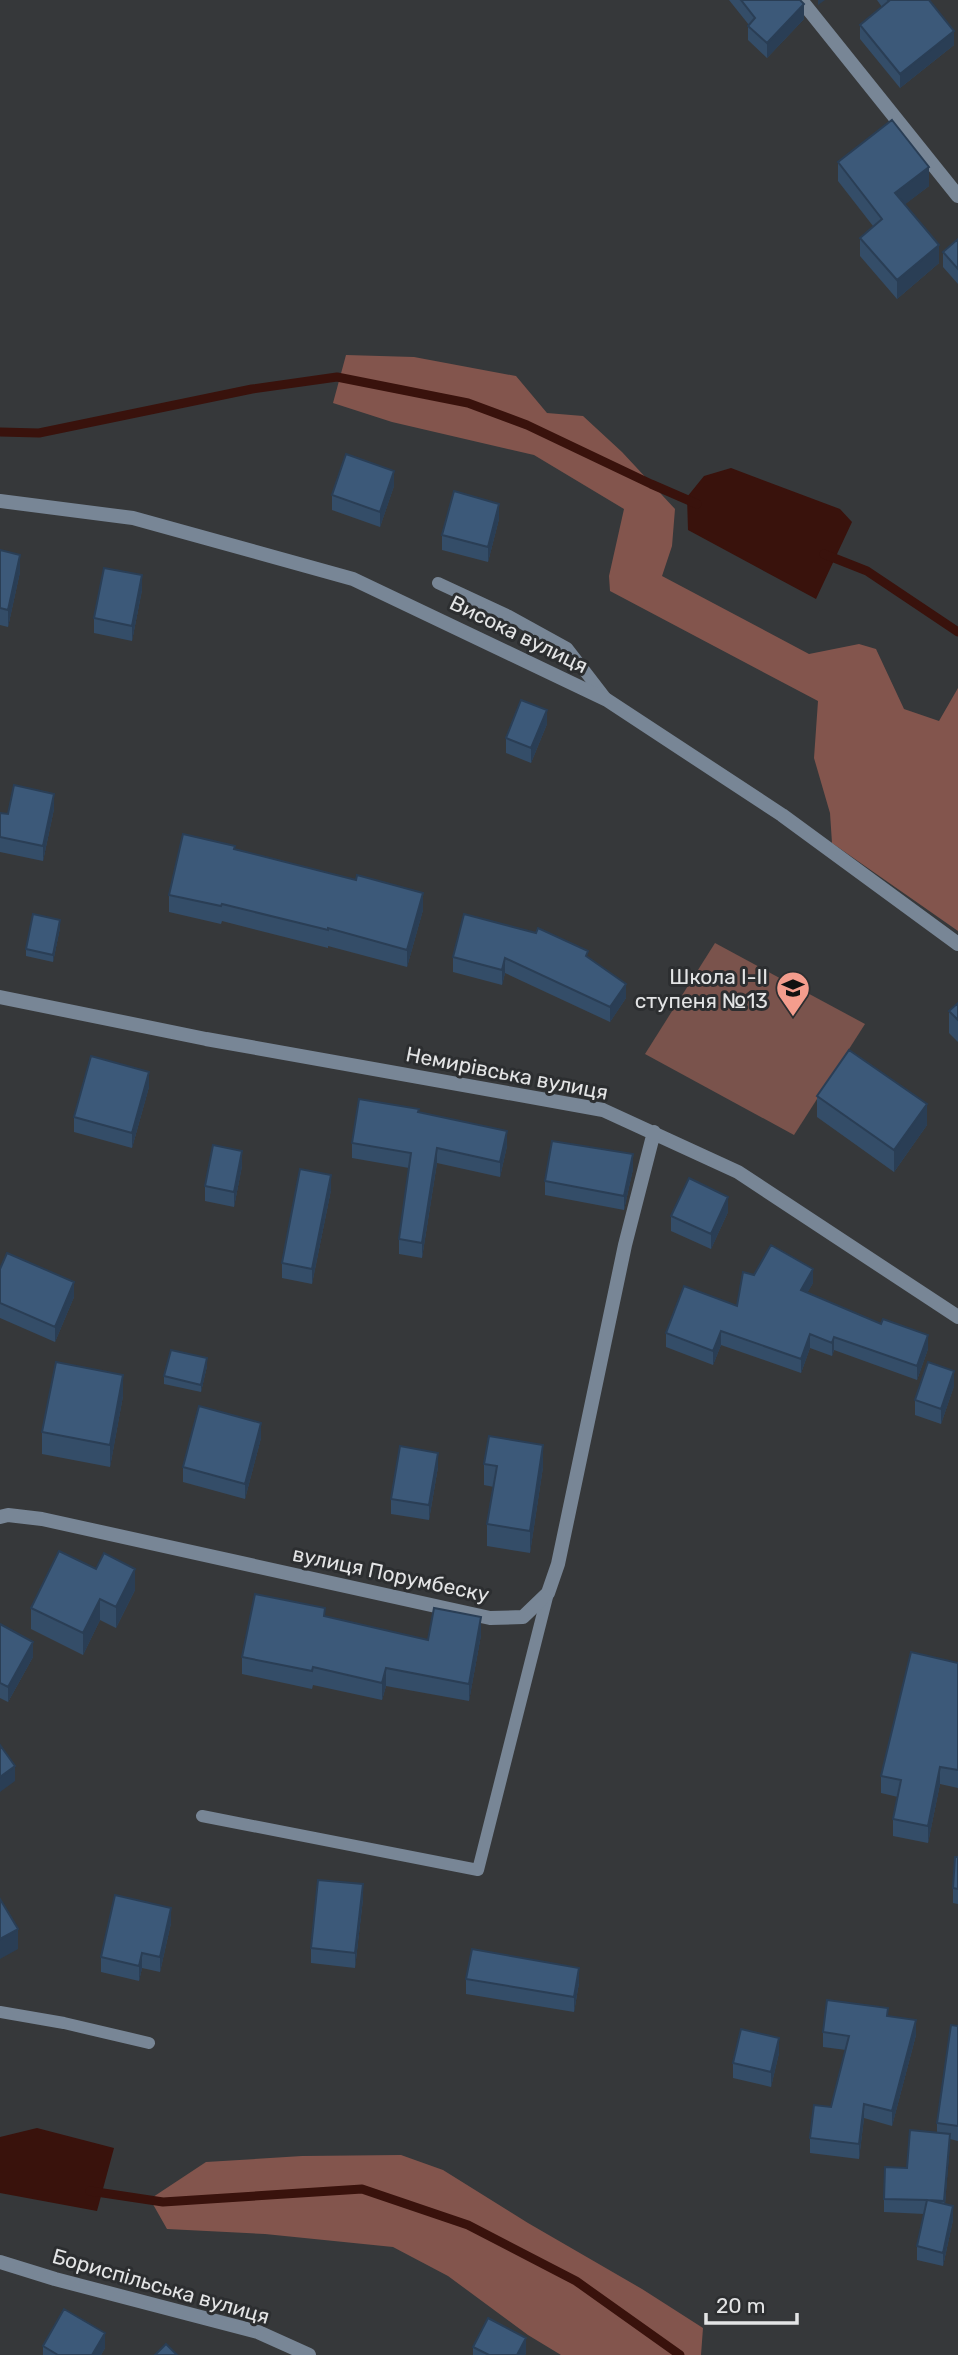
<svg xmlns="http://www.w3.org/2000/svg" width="958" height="2355" font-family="Rubik,sans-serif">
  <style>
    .green { fill: #7a534c }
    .forest { fill: #83554d }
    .water { fill: #39120c }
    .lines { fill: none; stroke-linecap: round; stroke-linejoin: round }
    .stream { stroke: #39120c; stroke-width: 9 }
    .service { stroke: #788696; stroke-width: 12 }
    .minor { stroke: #788696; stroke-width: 14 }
    .wall { fill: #344d68 }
    .shaded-wall { fill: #2a3e55 }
    .building { fill: #3c5979; stroke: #2a3e55; stroke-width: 2 }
    .labels { text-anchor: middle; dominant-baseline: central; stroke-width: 6; stroke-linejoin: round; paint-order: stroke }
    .street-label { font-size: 21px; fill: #e3e4e5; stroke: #2c2e30 }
    .poi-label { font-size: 21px; fill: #e3e4e5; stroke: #2c2e30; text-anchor: end }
  </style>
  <rect width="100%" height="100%" fill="#36383a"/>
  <path class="green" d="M715 943 865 1024 794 1135 645 1054Z"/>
  <path class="forest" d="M346 355 414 357 516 376 547 413 583 416 622 452 675 509 672 546 662 576 809 654 859 644 876 649 904 709 939 721 958 688V931L832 843 830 813 814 758 818 701 610 591 609 576 624 509 534 455 392 422 333 403Z
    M401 2155 443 2170 528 2223 642 2289 703 2328 701 2355H561L528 2335 448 2276 393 2247 265 2234 167 2229 150 2199 206 2162 302 2156Z"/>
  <path class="water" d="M731 468 840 509 852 522 816 599 688 530 687 497 704 476Z
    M37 2128 114 2148 97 2211 0 2193V2137Z"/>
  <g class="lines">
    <path class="stream" d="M0 432 39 433 252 389 337 377 468 403 527 425 651 484 697 504
      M824 554 867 571 958 632
      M90 2191 163 2202 362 2189 468 2225 576 2281 680 2355"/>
    <path class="service" d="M438 583 509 616 567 648 607 700
      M202 1816 478 1870 548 1593
      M0 2012 64 2023 149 2043"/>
    <path class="minor" d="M801 0 958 196
      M0 501 133 518 353 579 607 700 782 815 958 944
      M0 997 206 1039 603 1110 738 1172 958 1317
      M0 1517 8 1515 42 1519 490 1618 523 1617 548 1593 558 1564 625 1245 654 1132
      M0 2262 55 2279 258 2332 309 2355"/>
  </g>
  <path class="wall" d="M729 0H800L804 19 767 58 748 40V26L749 25Z
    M877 0H929L954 45 900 88 860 39V25L882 7Z
    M838 162 929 186 905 204 939 263 897 299 860 256V238L873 226 838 181Z
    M958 239V284L943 267V252Z
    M394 486 380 527 332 510V495Z
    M499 519 488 562 442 550V535Z
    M0 550 20 572 8 627 0 625Z
    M142 590 132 641 94 633V618Z
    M547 724 531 763 506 753V738Z
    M54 809 43 861 0 852V813L8 814Z
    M235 850 423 910 407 967 328 946V948L222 921 221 924 169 912V895Z
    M60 928 53 962 26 956V949Z
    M453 957H588L626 998 610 1022 505 973 502 985 453 972Z
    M958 1003V1042L949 1033V1011Z
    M149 1087 132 1148 74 1132V1117Z
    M817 1096 927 1125 894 1172 817 1117Z
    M419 1112 507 1146 500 1177 437 1163 422 1258 399 1254V1239L409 1168 352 1158V1143Z
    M242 1166 234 1207 205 1201V1186Z
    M633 1169 624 1210 545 1195V1181Z
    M331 1190 312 1284 282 1278V1263Z
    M728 1212 711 1249 671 1231V1216Z
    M0 1269 74 1297 55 1342 0 1318Z
    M813 1283 807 1293 928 1349 917 1380 834 1350 832 1356 810 1348 801 1373 721 1345 713 1365 666 1347V1333L737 1306Z
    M207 1366 201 1392 164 1384V1376Z
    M954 1386 941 1424 915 1415V1400Z
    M123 1396 110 1467 42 1454V1432Z
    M261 1438 245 1499 183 1482V1467Z
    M484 1464 543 1467 530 1553 487 1546V1524L494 1487 484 1485Z
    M438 1467 429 1520 391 1514V1499Z
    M135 1590 116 1628 100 1620 83 1655 31 1629V1608Z
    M325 1616 428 1640 481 1635 469 1701 386 1686 382 1700 313 1685 312 1689 242 1674V1657Z
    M0 1624 33 1657 8 1702 0 1698Z
    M958 1663V1788L940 1784 928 1843 893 1836V1819L898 1797 881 1793V1776Z
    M958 1857V1904L953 1903V1888Z
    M363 1899 355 1968 311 1963V1948Z
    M171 1923 160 1972 142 1968 139 1981 101 1972V1957Z
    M466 1979 579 1983 574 2012 466 1994Z
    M888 2016 916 2035 892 2126 864 2118 859 2159 810 2153V2138L831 2107 846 2050 823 2047V2032Z
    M958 2026V2141L950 2139 945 2205 953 2220 943 2266 917 2260V2246L924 2214 884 2212V2199L907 2168 937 2133V2123Z
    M779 2053 771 2087 733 2078V2063Z
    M43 2346 105 2348 101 2355H43Z
    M473 2347 526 2353 525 2355H473Z"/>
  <path class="shaded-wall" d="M818 0H825L818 5Z
    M804 4V19L767 58V43Z
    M954 31V45L900 88V74Z
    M929 167V186L895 212V193Z
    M939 245V263L897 299V280Z
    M394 471V486L380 527V512Z
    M499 504V519L488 562V547Z
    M20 555V572L8 627V610Z
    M142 575V590L132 641V626Z
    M547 710V724L531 763V748Z
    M54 794V809L43 861V846Z
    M423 893V910L407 967V950Z
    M60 920V928L53 962V955Z
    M505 958V973L502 985V970Z
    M626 984V998L610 1022V1007Z
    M149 1072V1087L132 1148V1133Z
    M927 1104V1125L894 1172V1150Z
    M507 1131V1146L500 1177V1162Z
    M437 1148V1163L422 1258V1243Z
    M242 1151V1166L234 1207V1192Z
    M633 1154V1169L624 1210V1196Z
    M331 1175V1190L312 1284V1269Z
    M728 1197V1212L711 1249V1234Z
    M813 1269V1283L801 1304V1290Z
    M74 1282V1297L55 1342V1327Z
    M721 1331V1345L713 1365V1351Z
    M810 1334V1348L801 1373V1359Z
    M928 1335V1349L917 1380V1366Z
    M834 1337V1350L832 1356V1343Z
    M207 1358V1366L201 1392V1385Z
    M954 1371V1386L941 1424V1409Z
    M123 1375V1396L110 1467V1445Z
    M261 1423V1438L245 1499V1484Z
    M543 1445V1467L530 1553V1531Z
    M438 1453V1467L429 1520V1505Z
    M135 1569V1590L116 1628V1607Z
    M100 1599V1620L83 1655V1633Z
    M481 1617V1635L469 1701V1684Z
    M33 1642V1657L8 1702V1687Z
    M386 1668V1686L382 1700V1683Z
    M15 1766V1781L0 1792V1777Z
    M940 1767V1784L928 1843V1826Z
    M363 1884V1899L355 1968V1953Z
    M171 1908V1923L160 1972V1957Z
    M18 1929V1949L0 1959V1939Z
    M142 1953V1968L139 1981V1966Z
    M579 1968V1983L574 2012V1997Z
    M916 2020V2035L892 2126V2111Z
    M779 2038V2053L771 2087V2072Z
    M864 2104V2118L859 2159V2144Z
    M950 2134V2147L944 2214V2201Z
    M953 2206V2220L943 2266V2253Z
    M105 2333V2348L101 2355H92Z
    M526 2338V2353L525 2355H517Z"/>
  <path class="building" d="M741 0H800L804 4 767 43 748 26 755 18Z
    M888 0H929L954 31 900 74 860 25 889 1Z
    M892 120 929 167 895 193 939 245 897 280 860 238 882 219 838 162Z
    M958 239V269L943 252Z
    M346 454 394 471 380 512 332 495Z
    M454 491 499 504 488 547 442 535Z
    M0 550 20 555 8 610 0 608Z
    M104 568 142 575 132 626 94 618Z
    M521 700 547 710 531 748 506 738Z
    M14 785 54 794 43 846 0 837V813L8 814Z
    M183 834 235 846 234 849 356 880 357 875 423 893 407 950 328 928V930L222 904 221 906 169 895Z
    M33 914 60 920 53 955 26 949Z
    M464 914 536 933 538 928 588 951 586 956 626 984 610 1007 505 958 502 970 453 957Z
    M958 1003V1020L949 1011Z
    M849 1050 927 1104 894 1150 817 1096Z
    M91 1056 149 1072 132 1133 74 1117Z
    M359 1099 419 1109 418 1112 507 1131 500 1162 437 1148 422 1243 399 1239 411 1153 352 1143Z
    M552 1141 633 1154 624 1196 545 1181Z
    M213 1145 242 1151 234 1192 205 1186Z
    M300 1169 331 1175 312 1269 282 1263Z
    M689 1178 728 1197 711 1234 671 1216Z
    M771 1245 813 1269 801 1290 881 1324 883 1319 928 1335 917 1366 834 1337 832 1343 810 1334 801 1359 721 1331 713 1351 666 1333 684 1286 737 1306 743 1272 754 1275Z
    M7 1253 74 1282 55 1327 0 1303V1269Z
    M171 1350 207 1358 201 1385 164 1376Z
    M56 1362 123 1375 110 1445 42 1432Z
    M928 1362 954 1371 941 1409 915 1400Z
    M199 1406 261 1423 245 1484 183 1467Z
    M489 1436 543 1445 530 1531 487 1524 497 1466 484 1464Z
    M400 1446 438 1453 429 1505 391 1499Z
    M59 1551 96 1569 104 1553 135 1569 116 1607 100 1599 83 1633 31 1608Z
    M255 1594 325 1608 324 1616 428 1640 434 1608 481 1617 469 1684 386 1668 382 1683 313 1667 312 1671 242 1657Z
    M0 1624 33 1642 8 1687 0 1683Z
    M911 1652 958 1663V1770L940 1767 928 1826 893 1819 901 1780 881 1776Z
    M0 1745 15 1766 0 1777Z
    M955 1857H958V1889L953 1888Z
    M318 1880 363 1884 355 1953 311 1948Z
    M115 1895 171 1908 160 1957 142 1953 139 1966 101 1957Z
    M0 1899 18 1929 0 1939Z
    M472 1949 579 1968 574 1997 466 1979Z
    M827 2000 888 2008 887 2016 916 2020 892 2111 864 2104 859 2144 810 2138 814 2105 831 2107 849 2036 823 2032Z
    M951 2025 958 2026V2126L937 2123Z
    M741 2029 779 2038 771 2072 733 2063Z
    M910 2130 950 2134 944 2201 928 2200 953 2206 943 2253 917 2246 927 2200 884 2199 885 2167 907 2168Z
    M64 2309 105 2333 92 2355H58L43 2346Z
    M488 2318 526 2338 517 2355H489L473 2347Z
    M166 2344 177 2355H155Z"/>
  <defs>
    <g id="school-pin" transform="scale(1.75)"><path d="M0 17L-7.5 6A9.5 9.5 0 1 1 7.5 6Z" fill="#f49d8d" stroke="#2c2e30"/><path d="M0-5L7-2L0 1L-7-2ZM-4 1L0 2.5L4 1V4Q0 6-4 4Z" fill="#111"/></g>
  </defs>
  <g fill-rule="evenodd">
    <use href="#school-pin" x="793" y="988"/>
  </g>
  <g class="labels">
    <g class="street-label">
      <text transform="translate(519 634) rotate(26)">Висока вулиця</text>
      <text transform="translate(507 1073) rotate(11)">Немирівська вулиця</text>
      <text transform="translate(391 1574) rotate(12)">вулиця Порумбеску</text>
      <text transform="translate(161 2286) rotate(16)">Бориспільська вулиця</text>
    </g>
    <g class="poi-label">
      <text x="768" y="976">Школа I-II<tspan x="768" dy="24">ступеня №13</tspan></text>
    </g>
  </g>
  <path d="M706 2313v10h91v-10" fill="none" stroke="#e3e4e5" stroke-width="3.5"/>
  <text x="716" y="2313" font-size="21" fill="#e3e4e5" stroke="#2c2e30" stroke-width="5" paint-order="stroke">20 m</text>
</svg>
